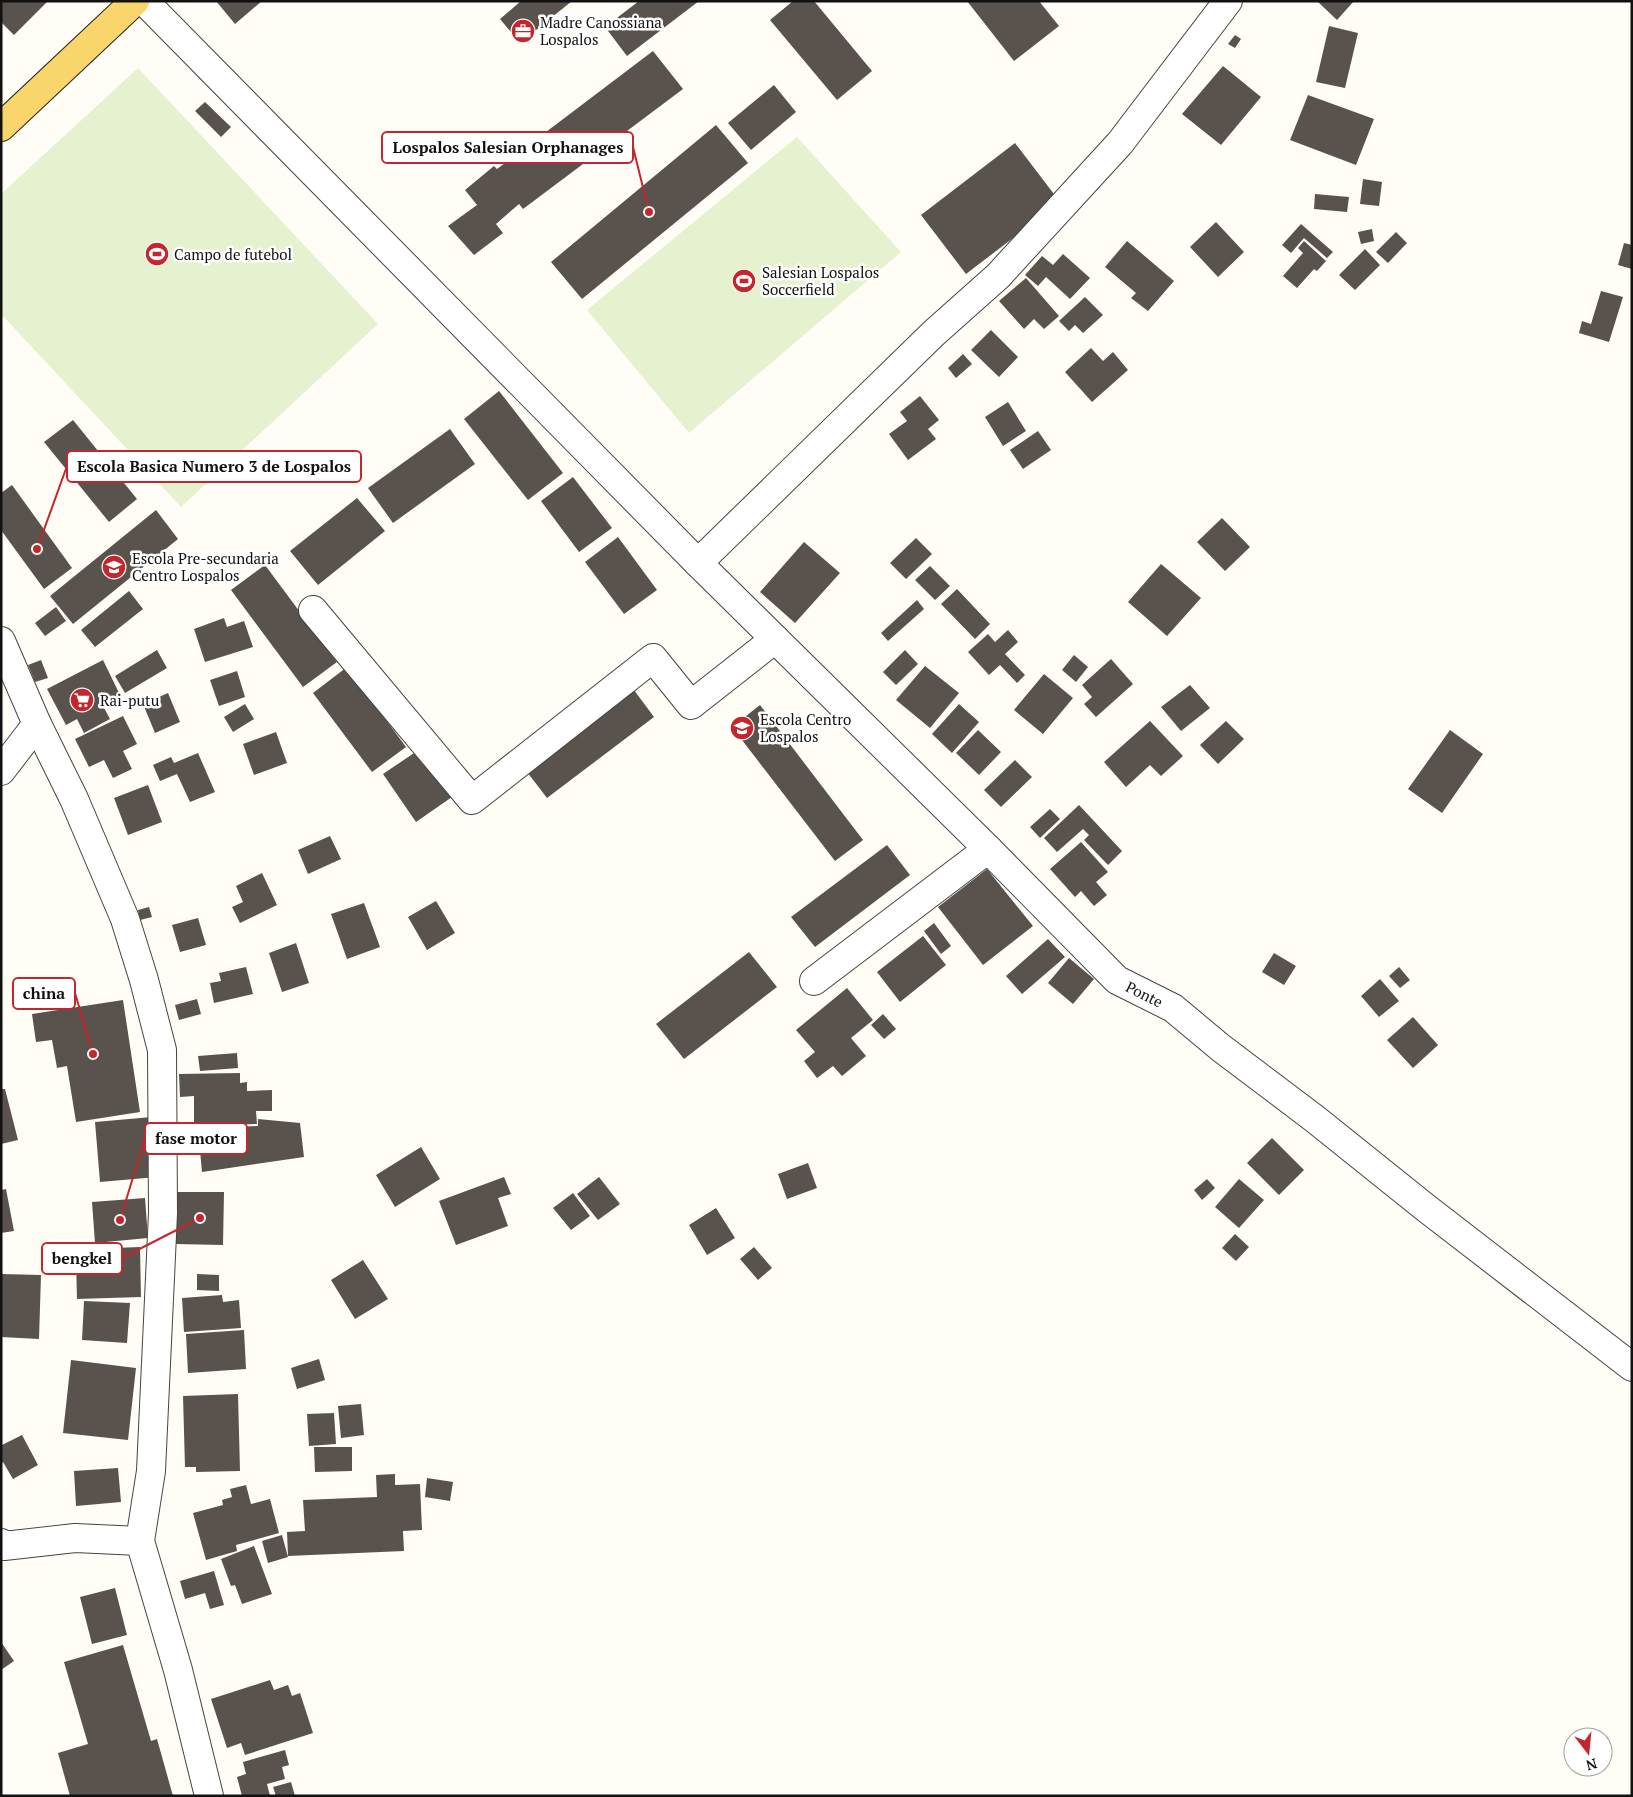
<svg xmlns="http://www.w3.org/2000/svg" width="1633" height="1797" font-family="'PT Serif',serif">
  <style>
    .pitch { fill: #e6f2cf }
    .building { fill: #5a524d }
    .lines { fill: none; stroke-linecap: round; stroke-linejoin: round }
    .minor-casing { stroke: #444; stroke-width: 30 }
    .major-casing { stroke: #222; stroke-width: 30 }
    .minor { stroke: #fff; stroke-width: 28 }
    .major { stroke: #f9d66b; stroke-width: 28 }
    .labels { text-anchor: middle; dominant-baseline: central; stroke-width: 5; stroke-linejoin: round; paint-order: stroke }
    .poi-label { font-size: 15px; fill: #111; stroke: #fff; text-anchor: start }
    .street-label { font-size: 15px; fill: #111; stroke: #fff }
    .leader { fill: none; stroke: #c4262e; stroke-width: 2 }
    .callout-dot { fill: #c4262e; stroke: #fff; stroke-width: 2 }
    .callout { fill: #fff; stroke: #c4262e; stroke-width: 2 }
    .callout-label { font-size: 16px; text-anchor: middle; font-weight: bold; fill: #111 }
  </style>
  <rect width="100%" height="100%" fill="#fffdf5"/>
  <path class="pitch" d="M138 68 378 324 181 507 1 314V194Z
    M797 137 901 252 689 433 587 310Z"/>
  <path class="building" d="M1 1H48L14 35 1 22Z
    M216 1H262L235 24Z
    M521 1H572L520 43 500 19Z
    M639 1H699L627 56 605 27Z
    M793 1H814L872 71 837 100 770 20Z
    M967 1H1039L1059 26 1014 61Z
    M1317 1H1354L1337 20Z
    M1329 26 1358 33 1345 88 1316 82Z
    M1235 35 1241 39 1235 48 1228 44Z
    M653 51 683 89 523 209 519 204 496 224 503 233 474 255 448 226 477 205 465 190 494 166 497 169Z
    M1223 66 1261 97 1221 145 1182 114Z
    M774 85 796 112 751 150 728 123Z
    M1308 95 1374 119 1356 165 1290 140Z
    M205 102 231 127 221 137 195 111Z
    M716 125 748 163 582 299 551 262Z
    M1015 143 1060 202 966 274 921 215Z
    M1363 179 1382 182 1379 206 1360 204Z
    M1315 194 1349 197 1347 212 1314 209Z
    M1216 222 1244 252 1218 277 1190 247Z
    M1301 224 1333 252 1327 258 1304 238 1291 253 1282 245Z
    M1372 229 1374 241 1361 244 1358 232Z
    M1396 232 1407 243 1388 263 1376 252Z
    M1127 241 1174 281 1148 311 1131 298 1136 293 1105 267Z
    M1304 241 1326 261 1317 271 1314 269 1297 288 1283 276 1303 253 1298 248Z
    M1624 243 1632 245V269L1618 265Z
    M1365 249 1380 265 1355 290 1339 275Z
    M1063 254 1090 278 1070 299 1046 277 1038 286 1025 275 1042 256 1053 265Z
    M1026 278 1059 316 1044 329 1034 319 1024 329 999 301Z
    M1601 291 1623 297 1609 342 1579 333 1582 321 1591 324Z
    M1085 297 1103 315 1083 333 1075 325 1069 331 1059 321Z
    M991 330 1018 357 999 377 971 350Z
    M1091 348 1103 361 1113 352 1128 370 1092 402 1065 372Z
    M963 354 972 364 956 378 948 368Z
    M499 391 563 473 528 500 464 419Z
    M920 396 939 420 928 429 936 439 908 460 889 434 907 421 900 412Z
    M1008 402 1026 431 1003 446 985 417Z
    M73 420 137 499 109 522 44 442Z
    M450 429 475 464 393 523 368 488Z
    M1038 431 1051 450 1023 469 1010 450Z
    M573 477 612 528 579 552 541 501Z
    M12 485 72 568 44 589 1 530V493Z
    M357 498 385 531 318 585 290 551Z
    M156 510 178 539 73 624 50 596Z
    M1222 518 1250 547 1225 571 1197 542Z
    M618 537 657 590 624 614 585 562Z
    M916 538 932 554 906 579 890 563Z
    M804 542 840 573 795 623 760 592Z
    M1161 564 1201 598 1167 636 1128 602Z
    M265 565 337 662 303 687 231 590Z
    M930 566 950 586 935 600 915 580Z
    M957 589 990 624 975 639 941 604Z
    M129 591 143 609 95 647 81 630Z
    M917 600 924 609 888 641 881 633Z
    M56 607 66 621 45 636 35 623Z
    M224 618 227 627 244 621 253 647 205 662 194 629Z
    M1008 630 1018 642 1005 654 1025 675 1017 683 1000 665 989 675 968 652 988 634 995 642Z
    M157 650 167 668 125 693 115 676Z
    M905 650 918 664 896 685 883 672Z
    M1074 655 1088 667 1076 682 1062 670Z
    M1111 659 1133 684 1096 717 1084 704 1092 697 1082 685Z
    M41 660 48 678 35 682 28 665Z
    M103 660 120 695 102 704 110 719 84 733 77 719 66 725 47 689Z
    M925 666 959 693 930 728 896 700Z
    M347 667 406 747 372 772 313 693Z
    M237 671 245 697 219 706 210 680Z
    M1044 674 1073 698 1043 734 1014 710Z
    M1190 685 1210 708 1181 731 1161 707Z
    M631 686 654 717 547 798 524 768Z
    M168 693 180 722 155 733 143 704Z
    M245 704 254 719 233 732 224 717Z
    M959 704 979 722 952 753 932 734Z
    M760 705 863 840 835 861 732 727Z
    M123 716 137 744 123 751 132 769 113 778 104 760 89 767 75 739Z
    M1150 721 1183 756 1161 776 1150 765 1126 787 1104 762Z
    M1226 721 1244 739 1218 764 1200 745Z
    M978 730 1001 752 979 775 956 753Z
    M1450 730 1483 754 1442 813 1408 789Z
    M276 732 287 763 254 775 243 744Z
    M420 749 452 797 416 822 383 774Z
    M198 753 215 792 190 802 177 774 160 781 153 765 171 757 174 763Z
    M1015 760 1032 777 1001 807 984 790Z
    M148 785 162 822 128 835 114 798Z
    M1079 805 1122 851 1108 865 1084 840 1089 835 1083 829 1057 852 1044 838Z
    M1050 809 1060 819 1040 838 1030 827Z
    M330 836 341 859 308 874 298 850Z
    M1081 842 1108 872 1096 882 1107 895 1094 906 1081 891 1075 897 1050 869Z
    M887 845 910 875 815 947 791 917Z
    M987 869 1033 926 983 965 938 907Z
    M262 873 277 905 240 923 232 907 243 902 236 886Z
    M436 901 455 933 427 950 408 917Z
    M364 903 380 947 347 959 331 914Z
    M149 907 152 917 140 920 138 910Z
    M198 918 206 945 180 952 172 925Z
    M934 923 951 946 941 954 924 931Z
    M923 936 946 965 900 1002 877 972Z
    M1048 939 1065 957 1022 994 1006 976Z
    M296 943 309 983 282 992 269 953Z
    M749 952 777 987 684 1059 656 1024Z
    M1274 953 1296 966 1284 985 1262 972Z
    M1069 958 1094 979 1073 1004 1048 983Z
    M246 967 253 994 214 1003 210 983 221 981 219 973Z
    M1399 967 1410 980 1400 988 1389 976Z
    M1380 979 1399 1001 1379 1017 1361 996Z
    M847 988 873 1020 851 1038 866 1056 842 1076 833 1066 817 1078 804 1061 815 1052 796 1030Z
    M197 999 201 1014 179 1020 175 1005Z
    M123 1000 140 1112 76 1122 67 1066 57 1068 52 1040 36 1042 32 1014Z
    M883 1014 896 1029 884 1039 871 1025Z
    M1413 1017 1438 1045 1413 1068 1387 1040Z
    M237 1053 238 1068 200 1071 198 1056Z
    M240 1073V1083L247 1082V1091L272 1090V1111H256L257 1124 194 1126V1096L180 1097 179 1074Z
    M1 1089H5L18 1140 1 1144Z
    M152 1117 157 1177 100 1182 95 1122Z
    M258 1119 300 1123 304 1157 202 1172 198 1129 258 1126Z
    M1272 1138 1304 1170 1279 1195 1247 1163Z
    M421 1147 440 1179 395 1207 376 1175Z
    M808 1163 817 1188 787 1199 778 1174Z
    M504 1177 511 1194 498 1198 508 1226 456 1245 439 1201Z
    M599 1177 620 1204 598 1220 577 1194Z
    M1207 1179 1215 1188 1202 1200 1194 1190Z
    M1239 1179 1264 1200 1239 1228 1215 1207Z
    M6 1189 14 1231 1 1233V1190Z
    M176 1192H224L223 1245 175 1244Z
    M573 1193 590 1216 571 1230 553 1208Z
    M145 1198 148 1238 95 1243 92 1202Z
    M716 1208 735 1238 707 1255 689 1225Z
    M1235 1234 1249 1247 1236 1261 1222 1248Z
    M140 1247 141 1297 77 1299 76 1260H87V1249Z
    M754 1247 772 1268 758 1280 740 1259Z
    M363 1260 388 1299 355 1319 331 1280Z
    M1 1274 41 1275 39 1339 1 1337Z
    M197 1274 219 1275V1291L197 1290Z
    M222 1295 223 1302 239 1300 241 1328 184 1332 182 1298Z
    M84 1301 130 1303 127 1343 82 1340Z
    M244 1330 246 1369 188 1373 186 1334Z
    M319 1359 325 1380 297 1389 291 1368Z
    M71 1360 136 1368 128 1440 63 1433Z
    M238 1394 240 1471 196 1472V1467H185L183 1396Z
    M361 1404 364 1435 341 1438 338 1406Z
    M334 1413 336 1444 309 1446 307 1414Z
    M22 1435 38 1465 13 1479 3 1462 1 1463V1443L2 1445Z
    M314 1447H352V1471L315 1472Z
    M118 1468 121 1502 76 1506 74 1471Z
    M395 1474V1485L420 1484 422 1530 403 1531 404 1551 288 1556 287 1532 305 1531 303 1500 377 1497 376 1475Z
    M427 1478 453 1482 450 1501 425 1497Z
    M246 1485 251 1504 270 1499 279 1533 236 1545 237 1551 206 1560 193 1513 223 1505 222 1500 232 1497 230 1489Z
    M282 1535 288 1557 268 1563 262 1541Z
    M254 1546 272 1594 242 1604 235 1585 231 1586 221 1559Z
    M214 1571 224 1605 210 1609 205 1593 185 1599 180 1581Z
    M115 1588 127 1635 92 1644 80 1597Z
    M1 1642 14 1661 1 1670Z
    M123 1645 151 1741 157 1739 173 1796H70L58 1753 88 1744 64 1662Z
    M270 1680 274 1690 288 1685 292 1696 300 1693 313 1733 245 1755 241 1743 227 1748 211 1699Z
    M285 1750 289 1765 282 1767 285 1779 267 1784 270 1796H242L237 1777 246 1774 243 1762Z
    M291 1782 295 1796H276L273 1787Z"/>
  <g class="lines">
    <g class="minor-casing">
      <g id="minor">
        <path id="s1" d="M144 1 698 563 988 849 1117 980 1173 1008 1221 1048 1315 1119 1426 1208 1632 1367"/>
        <path d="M698 563 934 333 998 276 1120 143 1228 1"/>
        <path d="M313 610 472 800 653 658 691 705 775 639"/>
        <path d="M1 641 37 724 74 799 125 919 144 980 162 1050 163 1213 151 1471 140 1541 178 1670 209 1796"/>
        <path d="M1 771 37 724"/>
        <path d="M814 981 988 849"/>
        <path d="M1 1543 4 1546 75 1538 140 1541"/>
      </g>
    </g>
    <g class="major-casing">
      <path id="major" d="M1 127 135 1"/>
    </g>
    <use href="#minor" class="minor"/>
    <use href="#major" class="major"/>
  </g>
  <defs>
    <g id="office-disc" transform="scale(1.25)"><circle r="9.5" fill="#c4262e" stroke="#fff"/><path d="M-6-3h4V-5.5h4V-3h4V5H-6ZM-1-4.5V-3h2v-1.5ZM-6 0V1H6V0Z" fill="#fff"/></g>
    <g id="stadium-disc" transform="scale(1.25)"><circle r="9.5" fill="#c4262e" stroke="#fff"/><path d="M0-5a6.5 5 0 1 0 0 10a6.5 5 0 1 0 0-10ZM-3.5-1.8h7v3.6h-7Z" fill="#fff"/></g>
    <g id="school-disc" transform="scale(1.25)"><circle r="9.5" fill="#c4262e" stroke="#fff"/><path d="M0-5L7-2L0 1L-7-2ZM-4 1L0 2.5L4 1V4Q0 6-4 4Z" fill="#fff"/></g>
    <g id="supermarket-disc" transform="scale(1.25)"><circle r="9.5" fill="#c4262e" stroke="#fff"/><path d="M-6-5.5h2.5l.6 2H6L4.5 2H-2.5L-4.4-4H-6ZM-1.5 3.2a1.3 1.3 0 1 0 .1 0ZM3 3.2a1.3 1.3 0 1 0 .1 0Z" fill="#fff"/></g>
  </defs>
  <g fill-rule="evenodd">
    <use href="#office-disc" x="523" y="31"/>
    <use href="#stadium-disc" x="157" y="254"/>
    <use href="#stadium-disc" x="744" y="281"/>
    <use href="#school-disc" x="114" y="567"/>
    <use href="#supermarket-disc" x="82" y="700"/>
    <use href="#school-disc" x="742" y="728"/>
  </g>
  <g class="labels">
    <g class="poi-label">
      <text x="540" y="22">Madre Canossiana<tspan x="540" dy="17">Lospalos</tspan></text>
      <text x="174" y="254">Campo de futebol</text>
      <text x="762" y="272">Salesian Lospalos<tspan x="762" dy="17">Soccerfield</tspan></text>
      <text x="132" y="558">Escola Pre-secundaria<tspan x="132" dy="17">Centro Lospalos</tspan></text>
      <text x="100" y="700">Rai-putu</text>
      <text x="760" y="719">Escola Centro<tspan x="760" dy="17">Lospalos</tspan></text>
    </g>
    <g class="street-label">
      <text stroke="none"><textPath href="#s1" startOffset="1411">Ponte</textPath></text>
    </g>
  </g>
  <path class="leader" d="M649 212L633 147M37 549L67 466M93 1054L75 993M120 1220L145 1138M200 1218L122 1258"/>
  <g class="callout-dot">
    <circle cx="649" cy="212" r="5"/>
    <circle cx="37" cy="549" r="5"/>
    <circle cx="93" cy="1054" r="5"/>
    <circle cx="120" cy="1220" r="5"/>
    <circle cx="200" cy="1218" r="5"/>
  </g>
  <g class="callout">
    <rect x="382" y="132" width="251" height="31" rx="5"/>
    <rect x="67" y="451" width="294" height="31" rx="5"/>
    <rect x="13" y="978" width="62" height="31" rx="5"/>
    <rect x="145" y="1123" width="102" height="31" rx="5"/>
    <rect x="42" y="1243" width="80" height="31" rx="5"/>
  </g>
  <g class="callout-label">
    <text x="508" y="153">Lospalos Salesian Orphanages</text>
    <text x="214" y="472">Escola Basica Numero 3 de Lospalos</text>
    <text x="44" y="999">china</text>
    <text x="196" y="1144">fase motor</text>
    <text x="82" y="1264">bengkel</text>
  </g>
  <rect width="1633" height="1797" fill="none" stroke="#111111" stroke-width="5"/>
  <g transform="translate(1588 1752) rotate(164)"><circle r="24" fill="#ffffff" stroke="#a0a0a0"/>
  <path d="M0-4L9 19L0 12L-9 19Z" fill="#c4262e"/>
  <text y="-8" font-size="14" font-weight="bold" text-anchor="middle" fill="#111111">N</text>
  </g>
</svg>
